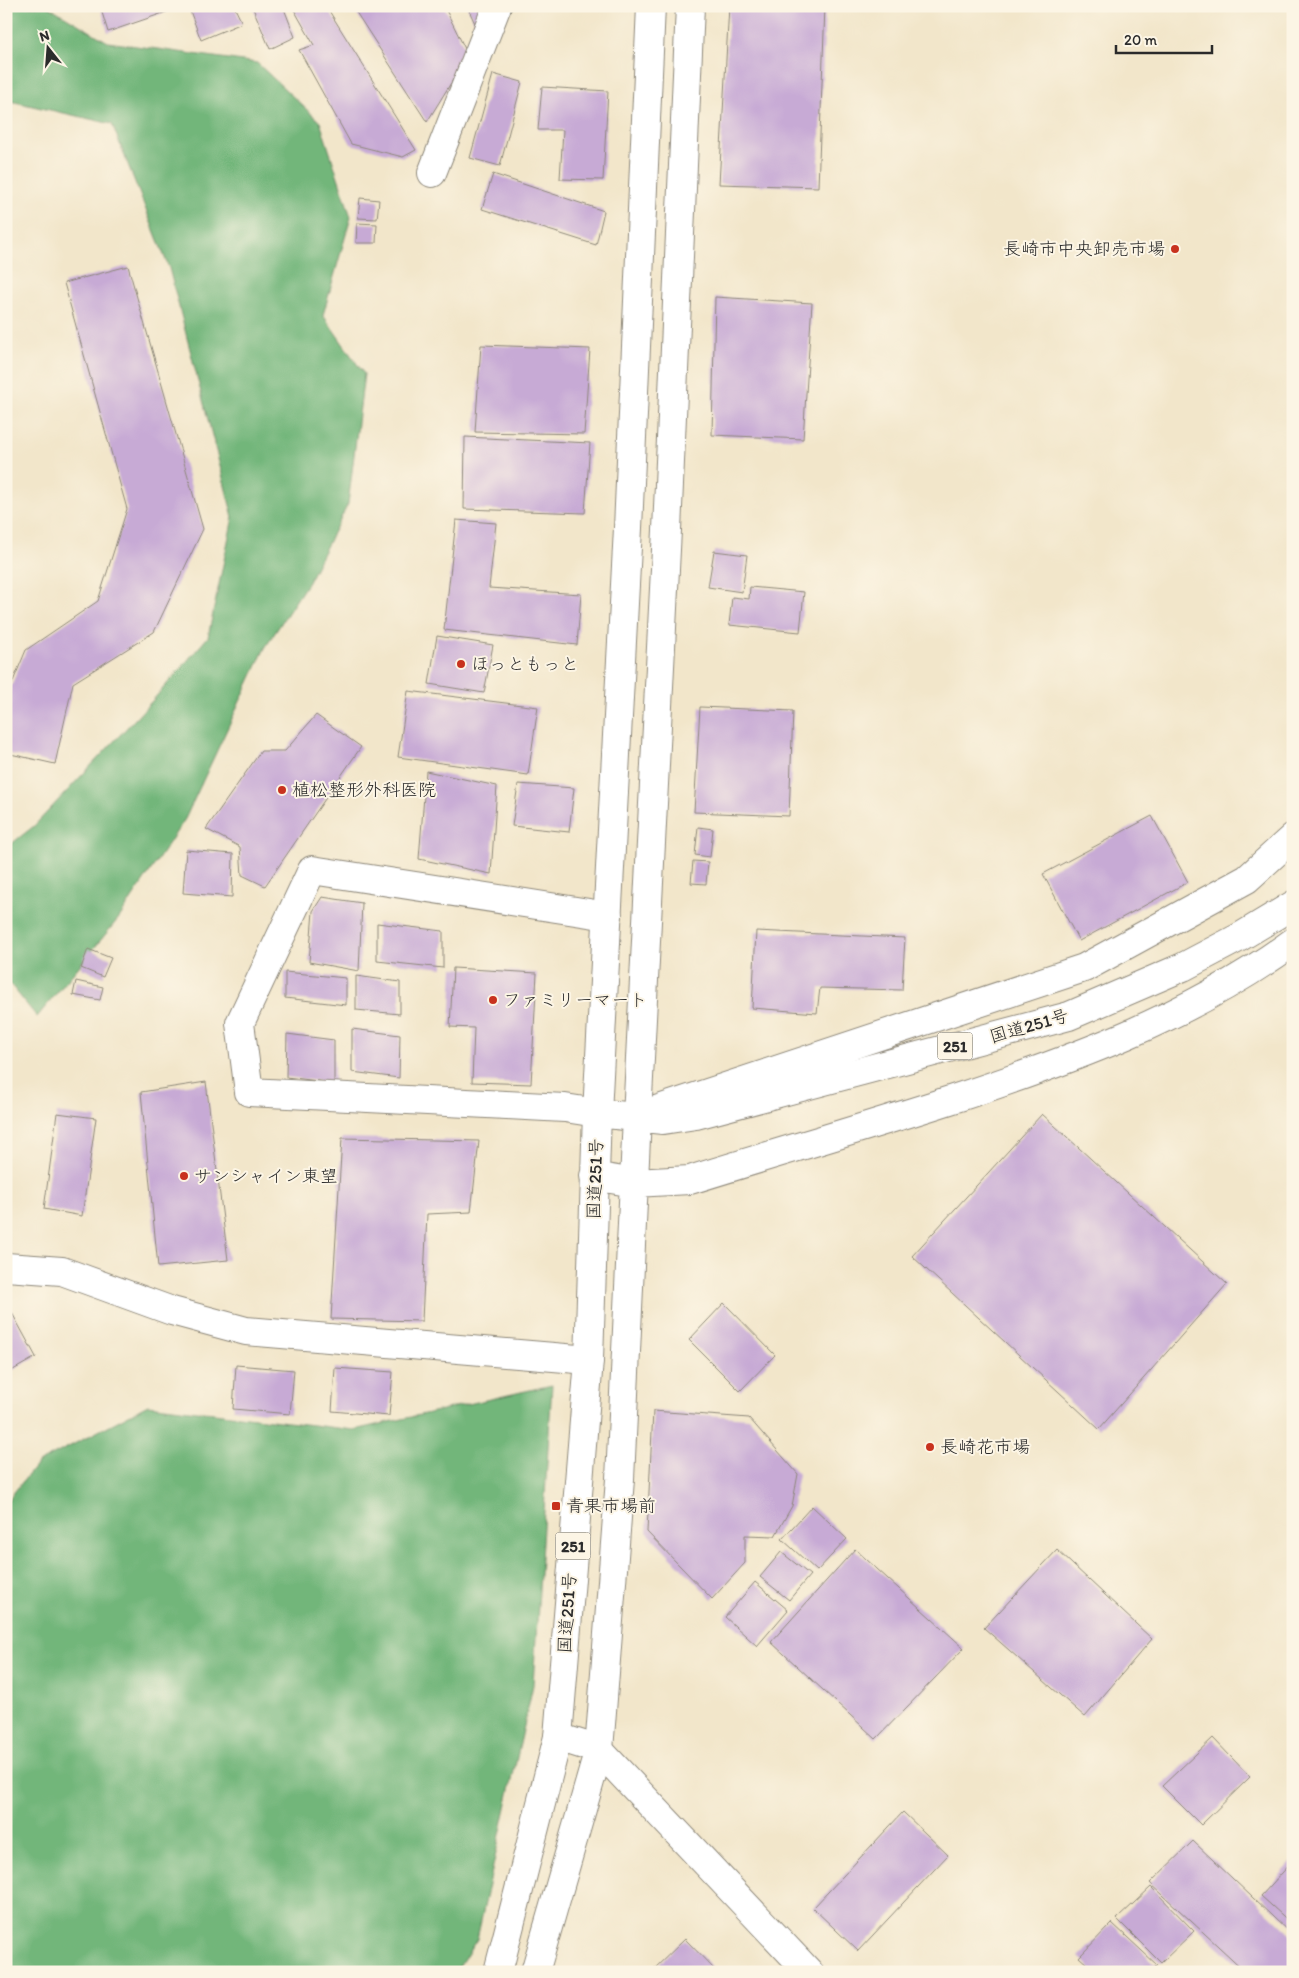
<svg xmlns="http://www.w3.org/2000/svg" width="1299" height="1978" font-family="Itim,'Klee One',sans-serif">
  <style>
    .forest { fill: #72b67a; stroke: #4e7052 }
    .building { fill: #c7aad5 }
    .lines { fill: none; stroke-linecap: round; stroke-linejoin: round }
    .minor-casing { stroke: #8e887a; stroke-width: 30 }
    .tertiary-casing { stroke: #8e887a; stroke-width: 30 }
    .trunk-casing { stroke: #8e887a; stroke-width: 30 }
    .minor { stroke: #fff; stroke-width: 28 }
    .tertiary { stroke: #fff; stroke-width: 28 }
    .trunk { stroke: #fff; stroke-width: 28 }
    .poi-dot { fill: #c8321e; stroke: #fcf5e5; stroke-width: 2 }
    .labels { text-anchor: middle; dominant-baseline: central; stroke-width: 4; stroke-linejoin: round; paint-order: stroke }
    .shield { fill: #fcf5e5; stroke: #6a6863; stroke-width: 1 }
    .shield-label { font-size: 16px; font-weight: bold; fill: #2b2b2b }
    .poi-label { font-size: 18px; fill: #2b2b2b; stroke: #fcf5e5; text-anchor: start }
    .street-label { font-size: 18px; fill: #2b2b2b; stroke: #fcf5e5 }
  </style>
  <rect width="100%" height="100%" fill="#fcf5e5"/>
  <filter id="ink" filterUnits="userSpaceOnUse"><feTurbulence type="fractalNoise" baseFrequency=".02" numOctaves="2"/><feDisplacementMap in="SourceGraphic" scale="10" xChannelSelector="R" yChannelSelector="G"/><feConvolveMatrix kernelMatrix="1 2 1 2 8 2 1 2 1" color-interpolation-filters="sRGB"/></filter>
  <filter id="wash" filterUnits="userSpaceOnUse"><feTurbulence type="fractalNoise" baseFrequency=".0096" numOctaves="4" result="noise"/><feDisplacementMap in="SourceGraphic" scale="20" xChannelSelector="R" yChannelSelector="G"/><feGaussianBlur stdDeviation="1.12" result="paint"/><feColorMatrix in="noise" values="0 0 0 0 0 0 0 0 0 0 0 0 0 0 0 0 0 1.4 0 .05"/><feComposite in="paint" operator="in"/></filter>
  <g filter="url(#wash)">
    <rect width="100%" height="100%" fill="#f2e6ca"/>
    <path class="forest" d="M6 6H48L108 42 257 63 320 122 351 217 323 315 364 374 348 504 308 582 265 648 185 819 119 918 37 1017 6 979V848L34 826 153 700 208 637 233 517 169 268 112 124 6 100Z
      M552 1385 533 1685 477 1939 456 1972H6V1502L38 1463 148 1405 354 1430Z"/>
    <g id="blocks">
      <path class="building" d="M100 6H170L172 10 108 32Z
        M201 6H234L242 23 201 40 190 11Z
        M252 6H283L295 37 270 49Z
        M292 6H326L416 150 403 157 351 144 299 50 314 45Z
        M352 6H444L468 55 427 122Z
        M467 6H485L477 28Z
        M729 6H825L818 187 719 184Z
        M493 74 522 82 500 166 470 158Z
        M542 87 608 91 603 180 560 179 563 130H538Z
        M493 174 604 211 596 245 482 209Z
        M360 198 379 200 377 219 358 218Z
        M357 223 377 224 376 243H356Z
        M128 266 203 529 154 632 73 683 55 764 6 753V690L9 691 26 650 98 601 127 509 64 283Z
        M715 297 812 303 803 439 712 435Z
        M481 345 590 349 584 434 475 432Z
        M465 437 590 443 585 513 464 509Z
        M456 520 496 523 489 588 581 594 577 645 444 630Z
        M714 551 747 555 742 592 708 587Z
        M750 587 804 592 800 632 729 625 732 597 749 599Z
        M437 636 493 645 484 693 429 684Z
        M408 691 538 707 528 775 398 757Z
        M700 707 793 711 789 816 694 812Z
        M316 715 361 747 265 886 242 875 240 847 206 829 261 751H285Z
        M426 771 497 786 491 874 419 859Z
        M518 784 574 788 569 832 512 826Z
        M1152 816 1188 882 1079 941 1043 874Z
        M698 827 713 829 710 857 695 855Z
        M186 850 233 854 232 897 183 893Z
        M693 861 708 862 706 884 691 883Z
        M322 897 362 903 359 971 309 962 313 911Z
        M377 923 443 931V968L377 961Z
        M756 931 905 938 902 990 820 988 817 1013 752 1008Z
        M88 949 111 958 103 977 81 968Z
        M453 968 537 973 531 1084 472 1082 474 1028 450 1027Z
        M285 972 346 978V1005L285 998Z
        M356 976 400 982V1014L356 1010Z
        M76 981 103 987 100 1000 73 995Z
        M352 1029 400 1035 399 1078 352 1072Z
        M287 1034 334 1040V1083L286 1077Z
        M206 1082 228 1260 158 1267 141 1092Z
        M57 1113 96 1118 82 1216 44 1209Z
        M1042 1114 1227 1284 1099 1429 912 1256Z
        M342 1138 479 1141 471 1212 427 1214 422 1321 331 1319Z
        M6 1302 36 1357 6 1374Z
        M724 1303 775 1355 740 1391 689 1340Z
        M236 1365 294 1370 290 1414 233 1409Z
        M335 1368 393 1372 389 1416 332 1411Z
        M653 1411 749 1418 798 1474 792 1506 775 1536 745 1535V1563L712 1599 647 1532Z
        M812 1506 847 1539 817 1571 782 1539Z
        M855 1549 964 1648 876 1739 771 1642Z
        M1057 1550 1152 1639 1085 1717 984 1628Z
        M781 1552 810 1575 789 1600 760 1577Z
        M755 1582 788 1610 757 1646 725 1617Z
        M1213 1738 1250 1777 1201 1825 1162 1786Z
        M903 1812 948 1855 858 1951 813 1908Z
        M1193 1841 1293 1936V1972H1246L1150 1883Z
        M1293 1861V1925L1261 1896Z
        M1151 1887 1194 1931 1161 1963 1117 1919Z
        M1112 1923 1157 1965 1151 1972H1096L1079 1957Z
        M685 1939 717 1972H651Z"/>
    </g>
  </g>
  <g filter="url(#ink)">
    <use href="#blocks" fill-opacity="0" stroke="#8e887a" stroke-width="1"/>
    <g class="lines">
      <g class="minor-casing">
        <path id="minor" d="M432 173 497 6
          M597 1113 565 1108 249 1092 240 1023 312 870 608 916
          M638 1116 1084 968 1247 879 1293 837"/>
      </g>
      <g class="tertiary-casing">
        <path id="tertiary" d="M597 1113 628 528 651 6
          M637 1117 667 530 690 6
          M6 1267 62 1271 172 1311 246 1331 589 1360
          M558 1737 599 1750 809 1972"/>
      </g>
      <g class="trunk-casing">
        <path id="trunk" d="M594 1176 634 1183 690 1180C776 1153 864 1128 950 1100 1069 1061 1191 1017 1293 942
          M498 1972 558 1737 589 1360 597 1113 663 1120 696 1115 1069 1016 1183 967 1240 937 1293 905
          M535 1972 599 1750 620 1479 637 1117"/>
      </g>
      <use href="#minor" class="minor"/>
      <use href="#tertiary" class="tertiary"/>
      <use href="#trunk" class="trunk"/>
    </g>
  </g>
  <g class="poi-dot">
    <circle cx="1175" cy="249" r="5"/>
    <circle cx="461" cy="664" r="5"/>
    <circle cx="282" cy="790" r="5"/>
    <circle cx="493" cy="1000" r="5"/>
    <circle cx="184" cy="1176" r="5"/>
    <circle cx="930" cy="1447" r="5"/>
    <rect x="551" y="1501" width="10" height="10" rx="2.5"/>
  </g>
  <g class="labels">
    <g class="shield">
      <rect x="937.5" y="1032.5" width="35" height="27" rx="4"/>
      <rect x="555.5" y="1532.5" width="35" height="27" rx="4"/>
    </g>
    <g class="shield-label">
      <text x="955" y="1046">251</text>
      <text x="573" y="1546">251</text>
    </g>
    <g class="poi-label">
      <text x="1165" y="249" text-anchor="end">長崎市中央卸売市場</text>
      <text x="471" y="664">ほっともっと</text>
      <text x="292" y="790">植松整形外科医院</text>
      <text x="503" y="1000">ファミリーマート</text>
      <text x="194" y="1176">サンシャイン東望</text>
      <text x="940" y="1447">長崎花市場</text>
      <text x="566" y="1506">青果市場前</text>
    </g>
    <g class="street-label">
      <text transform="translate(1029 1026) rotate(-16)">国道251号</text>
      <text transform="translate(595 1179) rotate(-88)">国道251号</text>
      <text transform="translate(567 1613) rotate(-86)">国道251号</text>
    </g>
  </g>
  <rect width="1299" height="1978" fill="none" stroke="#fcf5e5" stroke-width="25"/>
  <g transform="translate(48 48) rotate(343)" stroke="#fcf5e5" stroke-width="4" paint-order="stroke">
  <path d="M0-4L9 19L0 12L-9 19Z" fill="#2b2b2b"/>
  <text y="-8" font-size="14" font-weight="bold" text-anchor="middle" fill="#2b2b2b">N</text>
  </g>
  <path d="M1116 45v8h96v-8" fill="none" stroke="#2b2b2b" stroke-width="2.5"/>
  <text x="1124" y="45" font-size="15" fill="#2b2b2b" stroke="#fcf5e5" stroke-width="4" paint-order="stroke">20 m</text>
</svg>
